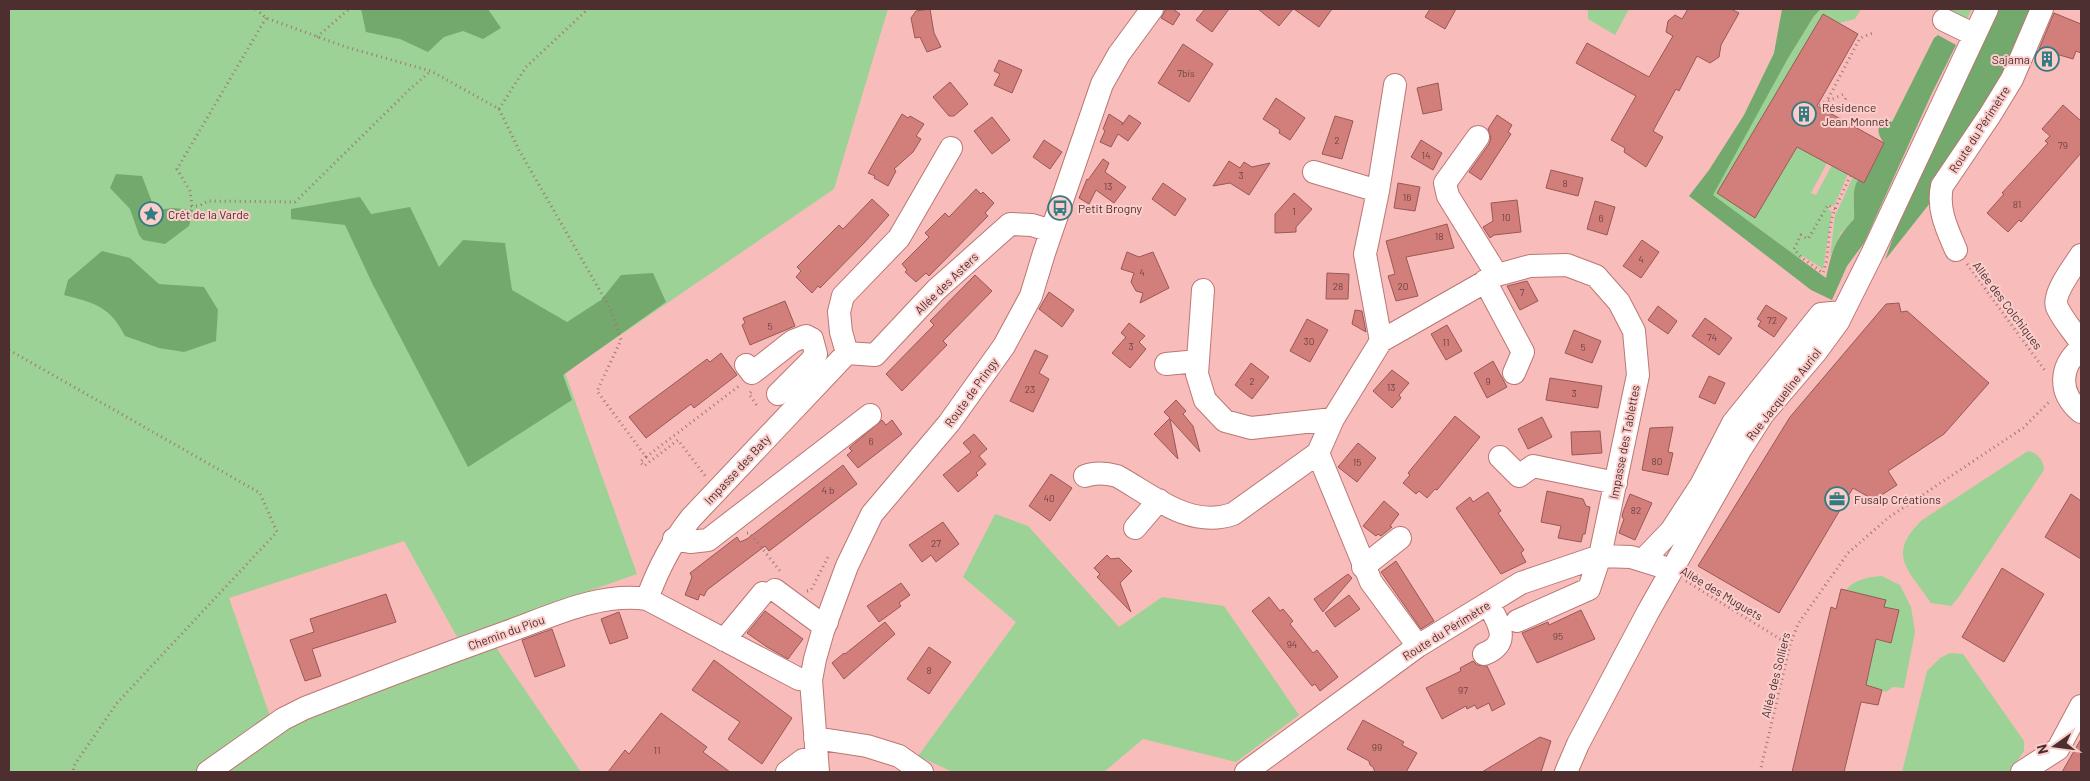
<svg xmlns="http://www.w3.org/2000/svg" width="2090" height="781" font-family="Barlow,sans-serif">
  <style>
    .green { fill: #9cd296 }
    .forest { fill: #73a96d }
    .building { fill: #d27f7c; stroke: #995856 }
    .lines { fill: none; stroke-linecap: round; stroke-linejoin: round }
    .minor-casing { stroke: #bb7774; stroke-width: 24 }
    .path { stroke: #a17573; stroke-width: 3; stroke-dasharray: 1 4; stroke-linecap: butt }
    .minor { stroke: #fff; stroke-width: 22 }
    .labels { text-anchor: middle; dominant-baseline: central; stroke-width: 4; stroke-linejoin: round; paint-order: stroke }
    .number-label { font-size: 10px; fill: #6e4342 }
    .poi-label { font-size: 12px; fill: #4c2f2e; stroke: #fbcecc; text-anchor: start }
    .street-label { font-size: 12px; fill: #4c2f2e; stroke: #fbcecc }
  </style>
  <rect width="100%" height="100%" fill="#f8bdba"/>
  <path class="green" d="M9 9H888L834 189 565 373 637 574 457 637 404 541 229 598 271 719 495 646 581 772H9Z
    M1588 9H1629L1615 35 1588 19Z
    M1821 9H1861L1855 19 1839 23 1823 14 1717 193 1755 218 1797 147 1827 163 1811 193 1816 195 1832 165 1848 174 1834 206 1831 205 1828 209 1832 212 1823 269 1803 256 1800 259 1712 195 1787 60 1814 16Z
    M1935 9H1972L1966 20Z
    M1853 177 1858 180C1851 190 1855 206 1854 219L1840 234 1830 257 1835 216Z
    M2028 451C2037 452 2044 461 2044 470L1958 598 1951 606 1931 603C1908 569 1886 555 1922 520Z
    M995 514 1028 526 1119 627 1162 597 1224 606 1299 715 1236 762 1143 739 1104 772H953L918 756 1016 622 963 577Z
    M1882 576 1900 585 1911 607 1913 619 1915 632 1904 688 1893 687 1886 692 1866 685 1876 639 1891 643 1899 610 1884 607 1885 600 1846 590C1855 579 1869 577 1882 576Z
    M1950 653 1963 654 2024 741V751L2010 772H1902L1927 671 1940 658Z"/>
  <path class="forest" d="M361 9H488L501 28 483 39 463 31 444 37 428 52 400 39 366 32Z
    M1782 9H1821L1814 16 1787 60 1713 195 1826 278C1832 250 1835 239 1854 219 1855 206 1851 190 1858 180L1864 182 1884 143C1877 134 1877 128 1882 118L1892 122 1934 38 1938 35 1956 45 1932 93 1864 243 1847 266 1832 300 1811 290 1689 196 1709 170 1744 115 1774 53Z
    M1999 9H2032L2016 51 1949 179 1885 260 1898 224Z
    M116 174 142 176 155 210 173 208 193 210 189 226 165 244 143 240 139 235 130 209 110 188Z
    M360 197 371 214 410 207 439 267 463 240 505 243 512 290 567 322 601 300 621 275 653 273 666 302 563 375 572 400 468 467 373 285 345 225 291 219V209Z
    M102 251 130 258 159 284 204 287 218 310 216 341 184 352 159 348 125 336C110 306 94 303 64 295L68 280Z"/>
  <path class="building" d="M930 9 934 33 941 47 927 52 920 37 915 38 911 18 916 11Z
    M1166 9H1173L1180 14 1173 25 1161 18Z
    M1205 9H1229L1212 32 1196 20Z
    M1258 9H1293L1279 26Z
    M1294 9H1332L1319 27Z
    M1430 9H1456L1445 29 1425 17Z
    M1688 9H1731L1739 13 1721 45 1719 57 1710 63 1697 56 1679 91 1676 89 1653 131 1663 137 1646 167 1624 152 1625 148 1611 140 1636 96 1576 63 1587 43 1649 77 1673 36 1666 32 1668 21 1675 15 1682 19Z
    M2054 13 2081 24V53L2076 51 2073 59 2039 49Z
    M1823 14 1858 34 1817 106 1884 143 1864 183 1797 147 1755 218 1717 193Z
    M1183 44 1213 64 1189 102 1158 83Z
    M999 60 1022 70 1012 93 994 85 1000 74 994 71Z
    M950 82 968 104 954 116H949L933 97Z
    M1438 83 1442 110 1423 114 1417 88Z
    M1276 98 1305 118 1290 140 1279 133 1280 130 1263 119Z
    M2063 105 2081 121V153L2021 222 2019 220 2008 232 1987 213 2004 194 2002 193 2048 143 2045 141 2050 136 2042 129Z
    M902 114 908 118 910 116 924 124 916 136 921 139 913 152 894 169 896 171 888 186 874 178 875 176 868 173Z
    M1109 114 1123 123 1122 125 1129 115 1141 123 1128 141 1118 134 1111 147 1100 142 1105 131 1103 129Z
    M1497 115 1512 125 1508 132 1511 134 1481 180 1469 172 1489 144 1491 138 1488 129Z
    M1335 116 1353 121 1342 159 1322 154Z
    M992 117 1010 140 992 154 974 131Z
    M1044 140 1062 152 1050 169 1033 157Z
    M1421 140 1442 153 1433 170 1411 157Z
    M1103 159 1109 163 1105 172 1126 187 1114 203 1096 190 1089 204 1079 198 1087 179 1088 180Z
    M1229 161 1240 168 1244 162 1252 167 1270 163 1249 195 1230 183 1213 186Z
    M1551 170 1583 178 1578 196 1546 188Z
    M1163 183 1186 199 1175 216 1152 199Z
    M1398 183 1420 187 1415 211 1394 208Z
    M976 189 981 194 983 192 994 203 985 213 988 216 929 276 926 273 916 282 905 272 907 270 902 264 929 237 925 233 945 213 949 217Z
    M1294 193 1312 209 1296 227V232L1275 233V214Z
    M872 199 889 215 865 242 820 288 818 286 812 293 796 277 801 271 797 267 839 225 843 229Z
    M1517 200 1521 232 1494 235 1490 238 1483 227 1493 221 1491 203Z
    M1595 201 1615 207 1607 235 1587 229Z
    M1447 224 1454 248 1406 257 1418 296 1396 301 1388 276 1395 274 1386 241Z
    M1642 240 1659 252 1641 278 1623 266Z
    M1127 252 1139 257 1153 252 1169 288 1140 303 1143 293 1136 291 1131 282 1134 273 1121 269Z
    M1327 273 1349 274 1348 299H1326Z
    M975 275 992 291 943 341 947 345 902 391 886 374 934 325 930 321Z
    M1527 281 1538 301 1520 310 1507 286Z
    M1049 292 1074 310 1062 327 1039 309Z
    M785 301 795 326 750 345 742 325 745 323 743 318Z
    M1899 303 1901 312 1907 311 1989 383 1944 434 1888 471 1897 485 1874 500 1853 488 1779 613 1698 566 1790 417 1886 304Z
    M1766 305 1787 318 1774 337 1758 326 1761 321 1757 319Z
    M1658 306 1677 321 1668 334 1648 320Z
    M1355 310 1362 311 1366 332 1352 324Z
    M1705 318 1732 338 1719 355 1692 336Z
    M1307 319 1328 330 1310 362 1290 351Z
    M1129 323 1145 336 1139 342 1146 349 1130 368 1112 353 1126 337 1121 333Z
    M1447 325 1462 351 1446 360 1431 334Z
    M1574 330 1601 341 1592 363 1565 353Z
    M1035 350 1048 356 1039 373 1049 379 1033 412 1010 401Z
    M721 353 737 375 694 408 691 404 646 438 629 417 707 359 710 362Z
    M1493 361 1507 387 1487 398 1474 373Z
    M1251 363 1269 377 1252 399 1235 385Z
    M1392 370 1409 383 1399 395 1401 398 1392 408 1373 391Z
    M1709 376 1725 383 1715 404 1699 397Z
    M1550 378 1602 386 1598 408 1546 400Z
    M1176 400 1186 411 1183 414 1193 426 1200 452 1170 419 1178 459 1154 434 1170 418 1164 412Z
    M1455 416 1480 437 1437 490 1435 489 1427 498 1419 491 1416 494 1403 483 1410 475 1408 473Z
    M1542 417 1552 437 1528 449 1518 429Z
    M882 420 886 425 892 420 902 434 858 468 847 455 852 451 849 448Z
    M1673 427 1668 452 1673 453 1668 475 1642 470 1650 428Z
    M1600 431 1602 453 1572 455 1571 432Z
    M974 434 987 449 979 456 986 464 976 473 978 475 958 492 943 475 971 452 963 443Z
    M1358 443 1376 458 1357 482 1338 467Z
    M843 465 857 484 769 551 765 546 707 590 704 596 700 594 698 600 685 595 692 577 690 573 737 537 740 542 747 539Z
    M1051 474 1072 488 1050 521 1029 506Z
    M1547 491 1583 499 1586 506 1590 507 1585 534H1583L1581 542 1558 538 1561 526 1541 522Z
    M1488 492 1501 511 1498 513 1524 550 1521 553 1526 562 1501 574 1456 508 1470 497 1473 502Z
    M1630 494 1652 503 1635 540 1619 533 1624 519 1622 517 1623 512Z
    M2071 494 2081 501V559L2045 537Z
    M1384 501 1399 514 1390 526 1392 527 1381 536 1378 534 1376 536 1363 526Z
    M943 522 959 544 936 562 931 555 922 562 909 545Z
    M1107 555 1111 559 1119 558 1132 571 1120 583 1131 612 1097 577 1100 574 1094 568Z
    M1396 561 1434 621 1421 629 1381 572Z
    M2002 568 2044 594 2004 662 1962 637Z
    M1348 574 1352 578 1323 612 1314 599Z
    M901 583 910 595 899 603 901 606 879 622 867 606Z
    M1841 589 1886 600 1884 607 1899 610 1891 643 1876 639 1869 671 1866 685 1882 690 1878 705 1861 702 1844 772H1792L1831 607 1836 609Z
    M386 594 396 622 312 649 321 676 305 681 290 640 314 632 310 619Z
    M1349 595 1360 609 1335 627 1325 613Z
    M1269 597 1280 611 1283 609 1293 621 1290 624 1313 653 1317 650 1338 677 1320 691 1315 684 1312 686 1252 611Z
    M1581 610 1595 639 1537 663 1522 633 1548 622 1549 625Z
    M765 611 803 639 788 659 767 647 747 633Z
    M619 612 628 638 610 644 601 619Z
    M885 622 895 634 844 679 832 663 844 653 845 654Z
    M552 629 565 666 535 677 522 640Z
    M929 647 951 662 929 694 907 679Z
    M714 660 792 718 762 764 728 739 740 722 692 690Z
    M1473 661 1477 665 1487 666 1505 704 1492 711 1489 703 1477 709 1475 705 1467 709 1466 706 1442 719 1426 688 1461 671 1460 668Z
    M661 713 707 747 703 752 730 772H608L625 750 629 754Z
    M1363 720 1404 742 1402 745 1417 753 1406 772H1375L1373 767 1370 765 1369 761 1347 749Z
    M1540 737 1551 741 1541 772H1482Z
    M2081 739V772H2062Z"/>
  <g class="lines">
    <g class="minor-casing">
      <path id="minor" d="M1944 20 1975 35
        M1478 137 1445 183 1448 196 1497 275
        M1314 172 1378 191
        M1956 250C1947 229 1937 209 1942 186L1990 115 2012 79 2042 9
        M2081 255C2074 266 2052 294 2057 307 2062 319 2074 332 2081 343
        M1485 281 1523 352 1514 373
        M1203 290 1197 374 1205 400 1225 421 1251 428 1333 419
        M1381 341 1365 254 1378 191 1395 85
        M2081 348C2059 367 2058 393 2081 412
        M847 353 875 355 936 290 1010 224 1032 225 1051 231
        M847 353 841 332 839 312 843 296 899 238 951 148
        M1166 364 1198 361
        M746 365 752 373 793 341 806 336 812 339 816 354 811 361 778 394
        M1500 457 1519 476 1533 466 1616 483
        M1085 476C1096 472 1106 473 1117 476 1153 496 1190 529 1233 514L1318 453
        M1135 528 1159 500
        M674 539 690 542 708 540 870 415
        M1643 560 1671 531 1701 485 1733 423 1821 314 1843 312
        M1363 567 1400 538
        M775 590 817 621 827 622
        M647 599C658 569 671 543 691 518L847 353
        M724 640 763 593
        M1418 646 1371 582 1318 453 1333 419 1381 341 1497 275 1530 266 1567 265 1596 276 1619 302 1634 331 1638 375 1600 556 1589 589 1517 621
        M1484 654C1512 643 1499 624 1488 603
        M815 738 867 746 899 756 922 772
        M208 772 283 719 305 708C371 682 437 657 504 633 550 617 598 592 647 599L799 679 811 680
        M787 772 803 760 817 759
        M818 772 811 680 815 659 823 631 847 566 872 514 949 423 1004 346 1031 296 1044 253 1102 84 1119 54 1152 9
        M1246 772 1418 646 1521 583 1600 556 1631 557 1660 566 1670 571
        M1566 772 1578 744 1648 612 1740 450 1763 414 1816 352 1838 322 1872 254 1987 9
        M2022 772 2058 749 2081 706"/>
    </g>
    <path class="path" d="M256 9 266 18 346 47 431 71 499 109 519 150 611 310 621 340 597 391 646 457 640 462 644 466 678 440 706 477
      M266 18 177 169 190 191 192 206H199L208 201 295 202 410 89 431 71
      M317 37 349 9
      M1826 103 1860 38 1873 33
      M1819 105 1844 94
      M499 109 526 67 588 9
      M1836 117 1847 96
      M1835 209 1828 205 1808 239 1801 235 1794 249 1801 257 1823 273C1830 254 1827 234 1833 215 1837 202 1845 188 1851 175
      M1967 264 2046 372
      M9 350 260 493 277 532 117 703 73 767 74 772
      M751 392 749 394 758 407
      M646 457 739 386
      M747 533H750L780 571
      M1686 581 1790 645
      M807 591 811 590 828 557
      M1760 772 1790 645 1798 624 1848 553 1888 518 2023 428 2051 400"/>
    <use href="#minor" class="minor"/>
  </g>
  <defs>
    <g id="building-ring" transform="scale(1.25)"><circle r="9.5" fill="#fbcecc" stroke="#327b80" stroke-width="1.5"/><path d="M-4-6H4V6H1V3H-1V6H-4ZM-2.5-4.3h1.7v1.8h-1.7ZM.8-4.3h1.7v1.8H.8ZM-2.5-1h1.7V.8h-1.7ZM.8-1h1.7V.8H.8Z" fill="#327b80"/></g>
    <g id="bus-ring" transform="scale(1.25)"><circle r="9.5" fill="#fbcecc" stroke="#327b80" stroke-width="1.5"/><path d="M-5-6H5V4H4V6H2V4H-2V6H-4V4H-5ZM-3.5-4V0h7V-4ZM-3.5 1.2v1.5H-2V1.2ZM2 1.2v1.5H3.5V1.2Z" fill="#327b80"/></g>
    <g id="sight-ring" transform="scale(1.25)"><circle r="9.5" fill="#fbcecc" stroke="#327b80" stroke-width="1.5"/><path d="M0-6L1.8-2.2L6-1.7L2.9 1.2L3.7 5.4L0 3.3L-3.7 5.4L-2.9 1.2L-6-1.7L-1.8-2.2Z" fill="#327b80"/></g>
    <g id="office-ring" transform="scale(1.25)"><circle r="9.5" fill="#fbcecc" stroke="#327b80" stroke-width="1.5"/><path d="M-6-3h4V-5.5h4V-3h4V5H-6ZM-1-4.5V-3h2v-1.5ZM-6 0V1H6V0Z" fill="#327b80"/></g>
  </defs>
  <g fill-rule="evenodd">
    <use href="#building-ring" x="2047" y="59"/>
    <use href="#building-ring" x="1804" y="114"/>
    <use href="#bus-ring" x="1060" y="208"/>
    <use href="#sight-ring" x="151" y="214"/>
    <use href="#office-ring" x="1837" y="499"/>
  </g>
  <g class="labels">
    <g class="number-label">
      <text x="1186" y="73">7bis</text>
      <text x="1337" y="140">2</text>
      <text x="2063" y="145">79</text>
      <text x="1426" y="155">14</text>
      <text x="1241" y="175">3</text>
      <text x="1565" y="183">8</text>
      <text x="1108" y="186">13</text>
      <text x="1407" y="197">16</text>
      <text x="2017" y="204">81</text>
      <text x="1294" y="211">1</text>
      <text x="1506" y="217">10</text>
      <text x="1601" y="218">6</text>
      <text x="1439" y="236">18</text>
      <text x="1641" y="259">4</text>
      <text x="1142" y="272">4</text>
      <text x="1338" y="286">28</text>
      <text x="1403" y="286">20</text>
      <text x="1522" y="292">7</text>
      <text x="1772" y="320">72</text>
      <text x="770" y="326">5</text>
      <text x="1712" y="337">74</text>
      <text x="1309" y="341">30</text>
      <text x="1446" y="342">11</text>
      <text x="1131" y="346">3</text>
      <text x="1583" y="347">5</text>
      <text x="1252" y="381">2</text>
      <text x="1488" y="381">9</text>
      <text x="1391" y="387">13</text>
      <text x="1030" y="389">23</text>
      <text x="1574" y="393">3</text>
      <text x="871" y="441">6</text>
      <text x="1657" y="461">80</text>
      <text x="1357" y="462">15</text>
      <text x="828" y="490">4 b</text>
      <text x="1049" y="498">40</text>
      <text x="1636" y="510">82</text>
      <text x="936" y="543">27</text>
      <text x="1558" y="636">95</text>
      <text x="1292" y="644">94</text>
      <text x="929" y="670">8</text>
      <text x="1463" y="690">97</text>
      <text x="1377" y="747">99</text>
      <text x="657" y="750">11</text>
    </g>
    <g class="poi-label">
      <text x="2030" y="59" text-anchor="end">Sajama</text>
      <text x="1822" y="107">Résidence<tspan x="1822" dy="14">Jean Monnet</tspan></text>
      <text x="1078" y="208">Petit Brogny</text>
      <text x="168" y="214">Crêt de la Varde</text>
      <text x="1854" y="499">Fusalp Créations</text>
    </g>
    <g class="street-label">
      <text transform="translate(1979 129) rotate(-57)">Route du Périmètre</text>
      <text transform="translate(946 283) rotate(-44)">Allée des Asters</text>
      <text transform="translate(2008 305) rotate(53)">Allée des Colchiques</text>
      <text transform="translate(971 392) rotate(-54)">Route de Pringy</text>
      <text transform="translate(1783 394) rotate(-52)">Rue Jacqueline Auriol</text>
      <text transform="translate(1624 442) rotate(-79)">Impasse des Tablettes</text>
      <text transform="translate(737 469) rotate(-47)">Impasse des Baty</text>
      <text transform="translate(1722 593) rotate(31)">Allée des Muguets</text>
      <text transform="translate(1446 630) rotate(-32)">Route du Périmètre</text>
      <text transform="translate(506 632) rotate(-20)">Chemin du Piou</text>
      <text transform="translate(1775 675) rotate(-76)">Allée des Solliers</text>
    </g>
  </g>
  <rect width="2090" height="781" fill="none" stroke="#4c2f2e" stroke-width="20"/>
  <g transform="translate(2055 746) rotate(256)" stroke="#fbcecc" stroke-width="4" paint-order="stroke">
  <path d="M0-4L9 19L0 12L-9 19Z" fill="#4c2f2e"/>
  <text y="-8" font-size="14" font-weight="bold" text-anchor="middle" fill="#4c2f2e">N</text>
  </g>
</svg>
